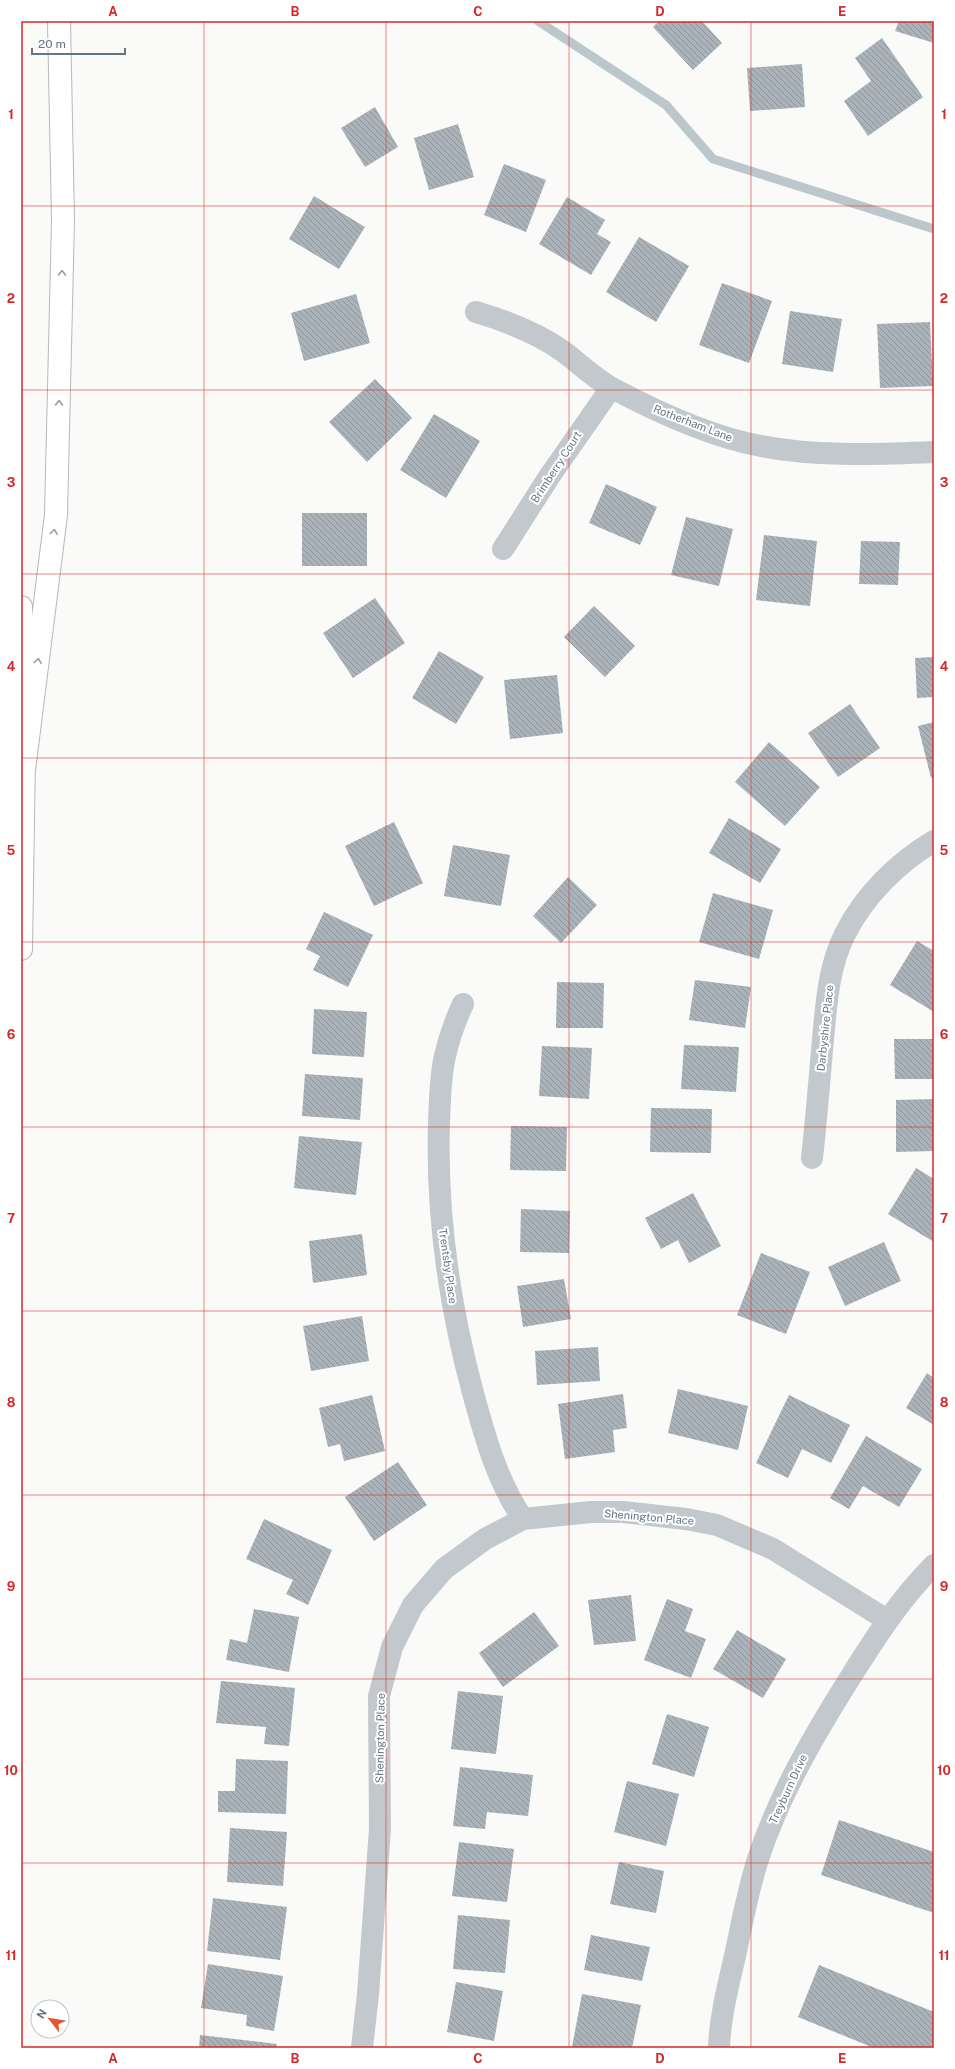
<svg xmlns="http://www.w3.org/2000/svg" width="955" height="2069" font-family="'Public Sans',sans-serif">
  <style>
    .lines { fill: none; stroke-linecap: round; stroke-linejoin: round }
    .stream { stroke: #bbc7cb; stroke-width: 9 }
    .building { fill: url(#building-back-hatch) }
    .highway-casing { stroke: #b4b9bd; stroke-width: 24 }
    .street { stroke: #c3c8cc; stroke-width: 22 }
    .highway { stroke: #fff; stroke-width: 22 }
    .oneway { stroke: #939fa8 }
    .grid { fill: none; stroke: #d62828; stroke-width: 1; stroke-opacity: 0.55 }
    .labels { text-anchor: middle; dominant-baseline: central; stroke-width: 4; stroke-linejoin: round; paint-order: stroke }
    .street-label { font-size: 11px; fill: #657683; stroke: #fff }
    .neatline { fill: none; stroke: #d62828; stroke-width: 1.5 }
    .grid-label { font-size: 13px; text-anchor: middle; font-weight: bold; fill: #d62828 }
  </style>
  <defs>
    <pattern id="building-back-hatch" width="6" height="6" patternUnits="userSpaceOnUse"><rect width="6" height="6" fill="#aab3b9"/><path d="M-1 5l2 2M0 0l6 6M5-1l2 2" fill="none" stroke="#8e969c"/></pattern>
  </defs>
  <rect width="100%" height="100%" fill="#fafaf8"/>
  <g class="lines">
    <path class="stream" d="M538 21 666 105 713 159 934 229"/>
  </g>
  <path class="building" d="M659 21H702L722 43 693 70 653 27Z
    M899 21H934V43L895 31Z
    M882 38 923 97 868 136 844 101 871 81 855 58Z
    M802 64 805 107 750 111 747 68Z
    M375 107 398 147 365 167 341 128Z
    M458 124 474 177 429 190 414 138Z
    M504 164 546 180 526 232 484 215Z
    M314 196 365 227 339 269 289 239Z
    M567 197 605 220 597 234 611 242 591 275 539 244Z
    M639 237 689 266 656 322 606 292Z
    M722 283 772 301 749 363 699 345Z
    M356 294 370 343 304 361 291 313Z
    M790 311 842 319 833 372 782 364Z
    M930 322 933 386 880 388 877 324Z
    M375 379 412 418 367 462 329 422Z
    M434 414 480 441 446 498 400 470Z
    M606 484 657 507 640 545 589 523Z
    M302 513H367V566H302Z
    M686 517 733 529 719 586 671 575Z
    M764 535 817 541 810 606 756 600Z
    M861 541 900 542 898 585 859 584Z
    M375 598 405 643 353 678 323 633Z
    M594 606 635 646 605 677 564 637Z
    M439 651 484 677 456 724 412 698Z
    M934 657V697L917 698 915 658Z
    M557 675 563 733 510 739 504 680Z
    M850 704 880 748 838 777 808 733Z
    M934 722V777L931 778 918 726Z
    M769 742 820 787 785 826 735 782Z
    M729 818 781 849 760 883 709 853Z
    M394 822 423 883 374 906 345 846Z
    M453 845 510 855 501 906 444 896Z
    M568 877 597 905 561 943 533 916Z
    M713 893 773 910 759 959 699 942Z
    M324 912 373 935 348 987 313 970 320 956 306 949Z
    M917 941 934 951V1012L890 985Z
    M695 980 751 987 745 1028 689 1020Z
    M557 982 604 983 603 1028H556Z
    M314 1009 367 1012 364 1057 312 1054Z
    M894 1039H934V1079H895Z
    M684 1045 739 1047 736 1092 681 1089Z
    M542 1046 592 1048 589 1099 539 1096Z
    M305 1074 363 1078 360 1120 302 1116Z
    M934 1099V1151L896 1152V1100Z
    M651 1108 712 1109 711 1153 650 1152Z
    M511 1126 567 1127 566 1171 510 1170Z
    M299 1136 362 1142 356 1195 294 1188Z
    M916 1168 934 1179V1242L888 1214Z
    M693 1193 721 1246 689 1263 678 1240 661 1249 645 1218Z
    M521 1209 570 1211 569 1253 520 1252Z
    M362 1234 367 1275 313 1283 309 1241Z
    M884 1242 901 1281 845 1306 828 1267Z
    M761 1253 810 1272 786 1334 737 1315Z
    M564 1279 571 1319 523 1327 517 1286Z
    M362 1316 369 1361 311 1371 303 1326Z
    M598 1347 600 1381 537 1385 535 1351Z
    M927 1373 934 1378V1425L906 1408Z
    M678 1389 748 1406 738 1450 668 1433Z
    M623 1394 627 1428 613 1430 615 1452 565 1459 558 1404Z
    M372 1395 385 1451 344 1461 340 1444 328 1447 319 1408Z
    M789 1395 850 1425 831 1463 802 1449 788 1478 756 1463Z
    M866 1436 922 1469 899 1507 863 1486 849 1509 830 1498Z
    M398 1462 427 1505 374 1541 345 1497Z
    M264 1519 332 1550 308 1605 286 1594 293 1580 246 1559Z
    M631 1595 636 1641 594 1645 588 1600Z
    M667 1599 693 1609 685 1631 706 1639 691 1678 644 1660Z
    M254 1609 299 1617 289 1672 226 1660 230 1639 247 1643Z
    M534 1612 559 1646 503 1687 479 1653Z
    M737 1630 786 1659 763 1698 713 1669Z
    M221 1681 295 1688 289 1746 264 1744 266 1727 216 1723Z
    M458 1691 503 1696 496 1754 451 1749Z
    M667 1714 709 1727 694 1777 652 1764Z
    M236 1759 288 1761 286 1814 218 1812V1791H235Z
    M460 1767 533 1775 528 1816 487 1812 485 1829 453 1826Z
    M627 1781 679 1794 666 1846 614 1832Z
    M839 1820 934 1852V1913L821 1875Z
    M230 1828 287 1832 283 1886 227 1882Z
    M459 1842 514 1849 507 1902 452 1896Z
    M619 1862 664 1871 656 1913 610 1904Z
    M213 1898 287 1907 280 1960 207 1951Z
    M458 1915 510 1920 505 1973 453 1969Z
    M591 1935 650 1947 642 1981 584 1970Z
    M208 1964 283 1976 274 2031 246 2026 247 2015 201 2008Z
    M819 1965 934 2012V2048H874L798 2017Z
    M456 1982 503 1991 494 2041 447 2032Z
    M582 1994 641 2005 632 2048 572 2047Z
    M200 2035 277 2044 276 2048H199Z"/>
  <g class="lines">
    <g class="highway-casing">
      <path id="highway" d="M21 607 23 691
        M24 770 56 515 63 220 59 21
        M21 949 24 756"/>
    </g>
    <path class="street" d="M476 312C506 321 538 333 564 352 580 364 594 378 612 388 657 412 711 437 761 446 818 457 877 454 934 452
      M503 549 549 477 611 388
      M463 1004C455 1021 449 1038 445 1056 440 1077 440 1100 439 1122 436 1215 449 1304 473 1393 485 1437 497 1481 523 1519
      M812 1158C816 1122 819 1086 822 1050 826 1011 827 969 845 934 864 896 897 863 934 841
      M362 2048 368 1994 380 1829 379 1696 392 1647 413 1605 444 1569 485 1539 523 1519 591 1512H623L686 1519 717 1525 773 1549 887 1620
      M719 2048C720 2017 728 1986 735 1956 742 1923 748 1890 758 1859 779 1795 814 1735 850 1678 875 1638 900 1599 934 1565"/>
    <use href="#highway" class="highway"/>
  </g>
  <defs><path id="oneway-chevron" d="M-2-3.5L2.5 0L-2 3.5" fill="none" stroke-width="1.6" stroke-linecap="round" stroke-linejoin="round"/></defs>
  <g class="oneway">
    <use href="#oneway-chevron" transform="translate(62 273) rotate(-89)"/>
    <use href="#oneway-chevron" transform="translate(59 403) rotate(-89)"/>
    <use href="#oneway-chevron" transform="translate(54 532) rotate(-83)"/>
    <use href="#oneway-chevron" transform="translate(38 661) rotate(-83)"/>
  </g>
  <path class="grid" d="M204 21V2048M386 21V2048M569 21V2048M751 21V2048M21 206H934M21 390H934M21 574H934M21 758H934M21 942H934M21 1127H934M21 1311H934M21 1495H934M21 1679H934M21 1863H934"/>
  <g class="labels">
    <g class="street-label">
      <text transform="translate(693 423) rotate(21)">Rotherham Lane</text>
      <text transform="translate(556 467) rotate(-57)">Brimberry Court</text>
      <text transform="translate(825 1028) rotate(-84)">Darbyshire Place</text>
      <text transform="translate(448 1266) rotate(82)">Trentsby Place</text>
      <text transform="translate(649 1517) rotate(5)">Shenington Place</text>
      <text transform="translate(380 1738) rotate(-89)">Shenington Place</text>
      <text transform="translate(788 1789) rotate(-65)">Treyburn Drive</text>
    </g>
  </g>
  <rect width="955" height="2069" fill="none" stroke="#ffffff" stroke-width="44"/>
  <g transform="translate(50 2019) rotate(301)"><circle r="19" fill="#ffffff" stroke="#c1c8cd"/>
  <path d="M0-3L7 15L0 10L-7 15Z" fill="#e4572e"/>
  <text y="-6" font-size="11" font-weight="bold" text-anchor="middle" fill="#657683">N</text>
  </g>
  <path d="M32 48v6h93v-6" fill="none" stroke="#657683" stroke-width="2"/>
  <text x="38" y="48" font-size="12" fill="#657683" stroke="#ffffff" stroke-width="3" paint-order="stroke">20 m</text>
  <rect x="22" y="22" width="911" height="2025" class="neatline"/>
  <g class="grid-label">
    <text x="113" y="16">A</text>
    <text x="295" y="16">B</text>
    <text x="478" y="16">C</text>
    <text x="660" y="16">D</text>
    <text x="842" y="16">E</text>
    <text x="11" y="119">1</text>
    <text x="944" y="119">1</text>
    <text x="11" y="303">2</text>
    <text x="944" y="303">2</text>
    <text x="11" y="487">3</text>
    <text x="944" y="487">3</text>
    <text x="11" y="671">4</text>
    <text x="944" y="671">4</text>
    <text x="11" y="855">5</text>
    <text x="944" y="855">5</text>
    <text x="11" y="1039">6</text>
    <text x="944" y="1039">6</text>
    <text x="11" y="1223">7</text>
    <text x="944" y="1223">7</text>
    <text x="11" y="1407">8</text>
    <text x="944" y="1407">8</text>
    <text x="11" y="1591">9</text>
    <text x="944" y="1591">9</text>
    <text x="11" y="1775">10</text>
    <text x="944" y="1775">10</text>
    <text x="11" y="1960">11</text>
    <text x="944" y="1960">11</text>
    <text x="113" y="2063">A</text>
    <text x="295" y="2063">B</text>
    <text x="478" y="2063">C</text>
    <text x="660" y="2063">D</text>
    <text x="842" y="2063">E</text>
  </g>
</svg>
